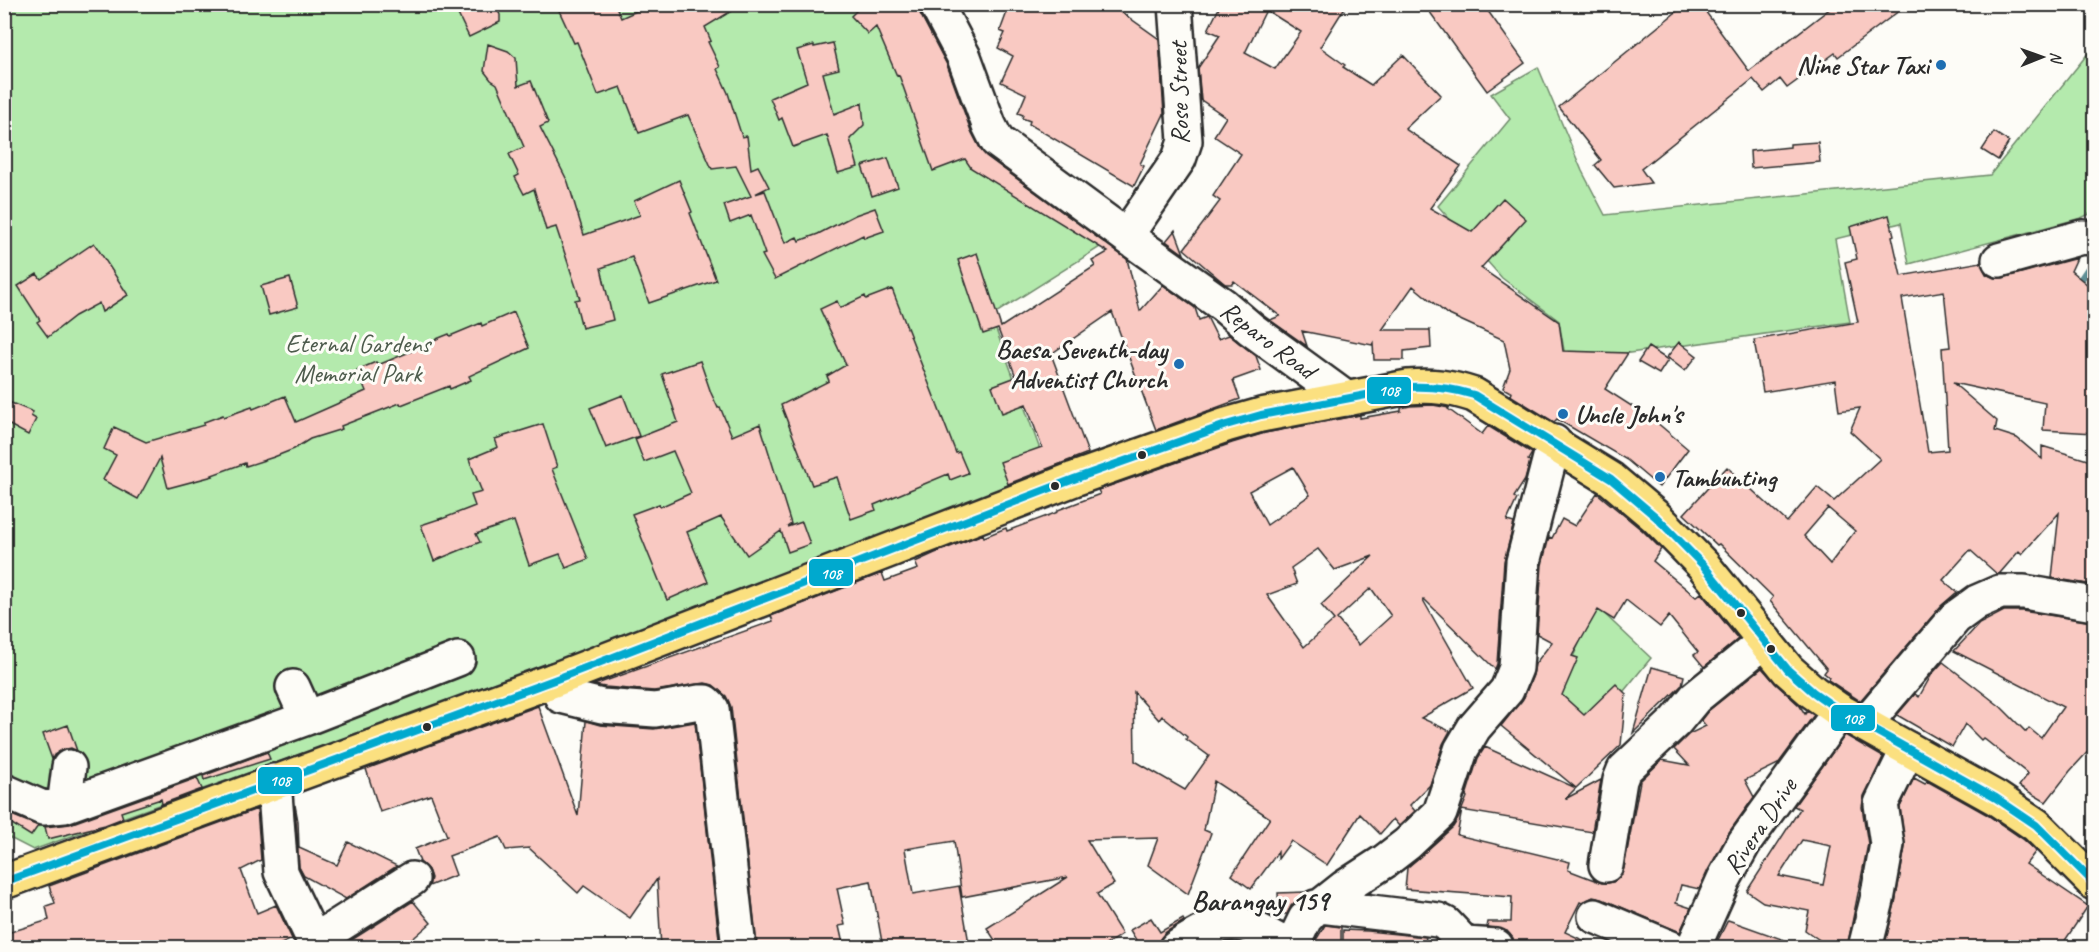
<svg xmlns="http://www.w3.org/2000/svg" width="2099" height="952" font-family="Caveat,sans-serif">
  <style>
    .green { fill: #b4eaad; stroke: #708a6c; stroke-width: 1.5 }
    .lines { fill: none; stroke-linecap: round; stroke-linejoin: round }
    .stream { stroke: #5e8e95; stroke-width: 7 }
    .building { fill: #f9c9c2; stroke: #2b2b2b; stroke-width: 1.5; fill-rule: evenodd }
    .minor-casing { stroke: #2b2b2b; stroke-width: 38 }
    .major-casing { stroke: #2b2b2b; stroke-width: 38 }
    .minor { stroke: #fdfcf7; stroke-width: 33 }
    .major { stroke: #fbe080; stroke-width: 33 }
    .bus-1-casing { stroke: #fdfcf7; stroke-width: 12 }
    .bus-1 { stroke: #00a9ce; stroke-width: 8 }
    .poi-dot { fill: #1f6fb2; stroke: #fdfcf7; stroke-width: 2 }
    .bus-dot { fill: #2b2b2b; stroke: #fdfcf7; stroke-width: 2 }
    .labels { text-anchor: middle; dominant-baseline: central; stroke-width: 6; stroke-linejoin: round; paint-order: stroke }
    .poi-label { font-size: 26px; font-weight: bold; fill: #2b2b2b; stroke: #fdfcf7; text-anchor: end }
    .street-label { font-size: 26px; fill: #2b2b2b; stroke: #fdfcf7 }
    .park-label { font-size: 26px; fill: #4d5b4c; stroke: #fdfcf7 }
    .quarter-label { font-size: 28px; font-weight: bold; fill: #2b2b2b; stroke: #fdfcf7 }
    .line-badge { stroke: #fdfcf7; stroke-width: 2 }
    .badge-label { font-size: 16px; text-anchor: middle; font-weight: bold; fill: #fff }
  </style>
  <rect width="100%" height="100%" fill="#fdfcf7"/>
  <filter id="ink" filterUnits="userSpaceOnUse"><feTurbulence type="fractalNoise" baseFrequency=".0167" numOctaves="2"/><feDisplacementMap in="SourceGraphic" scale="12" xChannelSelector="R" yChannelSelector="G"/><feConvolveMatrix kernelMatrix="1 2 1 2 8 2 1 2 1" color-interpolation-filters="sRGB"/></filter>
  <g filter="url(#ink)">
    <path class="green" d="M4 5H924L990 143 1119 235 991 316 1049 474 541 668 33 850 4 835Z
      M2094 46V212L2081 218 1909 264 1901 223 1835 239 1850 322 1566 362 1559 321 1502 278 1438 206 1510 119 1491 94 1538 67 1582 171 1605 215 1990 175Z
      M1596 606 1651 658 1587 736 1554 699Z"/>
    <g class="lines">
      <path class="stream" d="M2077 285 2094 260"/>
    </g>
    <path class="building" d="M453 4H495L500 15V22L469 37Z
      M556 4H615L621 18 652 4H743L705 27 711 41 708 42 720 67 717 69 728 93 742 137 747 136 751 169 758 166 769 187 755 194 765 191 785 243 797 237 799 241 818 234 855 215 875 208 884 231 864 238 863 235 775 279 762 255 765 254 751 215 730 223 724 205 751 196 736 166 712 169 688 115 639 133 621 87 598 95 577 42 574 43Z
      M863 4H915L947 65 971 131 981 150 986 156 1127 259 1140 311 1163 285 1195 308 1199 320 1207 317 1218 339 1229 335 1256 356 1261 370 1233 380 1240 399 1156 430 1112 312 1051 354 1088 453 1008 484 1000 462 1042 447 1026 404 1002 413 992 386 1016 377 998 329 983 334 958 260 977 253 1001 327 1095 266 1092 261 1108 252 971 168 965 159 933 171 899 75 897 76 876 27 868 34 851 16Z
      M1010 4H1110L1159 39 1164 114 1140 164 1144 166 1134 186 1029 124 1030 121 1022 118 1023 115 1018 113 1026 94 1001 82 1013 56 998 48 1005 33 1000 31Z
      M1221 4H1347L1320 47 1345 65 1343 67 1371 85 1403 55 1441 95 1405 129 1461 166 1430 208 1472 232 1503 198 1526 219 1481 268 1559 322 1563 351 1628 353 1605 389 1655 421 1688 449 1659 487 1627 460 1557 419 1554 422 1510 395 1512 393 1503 388 1510 369 1504 340 1447 314 1413 286 1382 330H1430L1431 348 1404 351V360H1374L1373 343 1372 345 1302 331 1307 346 1270 320 1280 316 1234 281 1232 284H1225L1184 249 1220 201 1213 196 1241 154 1214 136 1226 117 1201 100 1198 68 1220 35 1208 30ZM1266 10 1301 32 1275 69 1245 53Z
      M1424 4H1483L1525 63 1487 91Z
      M1686 4H1700L1749 71 1836 4H1908L1838 57 1835 53 1787 88 1780 79 1764 92 1753 79 1641 169 1651 183 1614 188 1595 165 1601 160 1559 107Z
      M833 43 839 69 823 73 834 114 862 103 864 125 850 139 858 167 838 173 827 135 793 147 782 118 779 120 770 98 807 82 797 50 814 45V47Z
      M488 44 508 51 516 58 518 86 531 81 548 123 540 127 568 182 584 235 640 215 634 201 679 180 692 212 690 213 716 280 649 303 632 257 601 268 613 320 582 328 575 300 580 299 556 227 546 230 534 189 524 194 515 177 519 175 509 154 524 147 497 84 491 80 484 71Z
      M1994 132 2009 142 1998 160 1982 150Z
      M1818 142 1820 162 1751 168 1750 151 1790 147V144Z
      M888 158 898 187 872 196 862 166Z
      M1889 215 1894 235 1892 236 1901 276 1981 262 1986 274 1994 278H2003L2077 258 2071 271 2094 290V433L2043 430 2045 403 1953 383 1997 421 1995 431 2017 438 2042 459V446L2094 462V585L2052 578 2059 513 2022 554 2019 551 2000 573 1997 574 1970 550 1943 580 1957 592 1941 606 1860 701 1828 680 1829 677 1824 673 1827 669 1770 601 1773 597 1719 544 1717 545 1684 514 1727 467 1787 522 1817 487 1834 501 1880 459 1850 431 1860 408 1839 411 1835 380 1763 392 1754 340 1858 322 1845 262 1857 259 1850 227ZM1944 291 1950 347 1942 348 1948 450 1928 452 1902 298ZM1828 508 1855 531 1830 564 1804 536Z
      M1175 230 1184 254 1166 241Z
      M94 243 128 295 102 312 99 303 75 316 48 337 37 322 40 320 18 286 37 274 41 279Z
      M290 278 298 307 269 315 261 286Z
      M892 289 956 453 959 452 968 473 950 480 948 474 874 505 876 510 851 519 837 477 812 485 781 405 829 381 827 376 846 365 820 309 837 301 840 308 865 296 866 299Z
      M514 312 529 348 469 376 471 380 450 389 449 386 401 405 400 403 341 426 342 429 310 439 294 449 274 457 246 466 245 463 212 475 213 476 168 488 160 458 138 499 103 480 116 455 104 449 114 427 146 442 204 425V422L223 415 224 417 252 407 253 409 285 396 296 422 366 391 357 370 376 362 378 365 429 344V342L449 334 450 336 481 323 482 326Z
      M1679 342 1697 356 1685 371 1667 357Z
      M1648 347 1668 360 1659 374 1638 362Z
      M700 361 711 393 718 408 720 407 732 436 760 424 791 524 787 527 802 522 810 544 788 552 781 531 747 555 721 517 687 532 708 582 667 600 632 514 659 504 660 507 691 493 673 451 644 462 635 439 678 422 662 374Z
      M623 395 639 436 606 448 590 408Z
      M4 400 33 412 31 416 36 419 28 435 4 422Z
      M1433 405 1449 408 1448 409 1482 434 1488 426 1532 453 1528 460 1530 461 1525 480 1514 497 1517 499 1507 521 1514 523 1504 561 1497 664 1495 669 1424 599 1423 600 1473 688 1421 718 1450 731 1443 744 1430 785 1410 805 1415 811 1399 826 1393 819 1380 834 1360 814 1327 865 1291 841 1278 859V852L1251 889 1232 875 1270 818 1214 781 1204 830 1211 833 1188 894 1148 865 1158 838 1087 840 1114 884 1097 894 1122 934 1101 948H1000L987 928 1068 877 962 897 954 841 905 849 913 894 959 886 969 943 943 948H935L934 943 910 948H883L871 881 837 888 845 925 839 926 844 948H757L731 707 726 696 713 685 705 683 654 691 605 687 594 685 773 621 771 616 882 573 885 581 918 569 915 562 935 553 983 534 984 537 1006 528 1007 531 1058 512V510L1100 494 1098 490 1232 443 1265 433 1360 415V418L1401 411V408L1410 406ZM1293 467 1310 495 1267 525 1249 491ZM1318 549 1335 570 1373 556 1321 605 1334 620 1304 647 1267 595 1297 584 1291 568ZM1371 588 1391 616 1359 645 1337 619ZM1134 692 1159 720 1162 716 1187 737 1186 739 1209 756 1185 790 1135 761Z
      M543 424 557 467 552 469 588 559 566 568 560 554 529 565 514 521 476 534 480 542 434 561 421 525 442 518V519L475 506 471 495 482 492 469 459 498 447 495 439Z
      M1597 493 1643 531 1661 549 1653 561 1696 597 1701 593 1738 639 1704 667 1694 655 1698 652 1669 616 1660 627 1626 600 1614 620 1598 610 1572 656 1578 658 1562 695 1584 715 1616 684 1626 694 1621 745 1576 788 1501 726 1524 697 1533 675 1535 664 1552 642 1537 634 1542 565 1549 537 1552 538 1562 519 1575 526Z
      M2004 611H2022L2094 622V745L2070 771 2046 802 2019 786 2028 774 1983 738 1981 740 1965 724 1952 747 1897 715 1915 694 1919 697 1932 674 1943 662 2001 707 2026 732 2029 728 2041 738 2063 707 1954 651 1979 624Z
      M1652 667 1684 676 1682 685 1633 733Z
      M1762 668 1776 684 1800 706 1805 714 1807 711 1814 715 1778 764 1745 780 1754 797 1728 834 1699 889 1681 885 1676 903 1691 908 1680 932 1602 899 1593 897 1582 903 1580 902 1565 932 1600 948H1515L1513 938 1507 931 1487 927 1488 922H1511L1512 897 1405 889 1407 868 1453 827 1458 819 1467 797 1466 796 1478 758 1485 747 1576 788 1565 799 1601 780 1592 832 1462 810 1457 835 1570 862 1568 870 1602 883 1613 882 1621 876 1624 868 1640 781 1662 760 1689 765 1674 749 1689 734 1706 726 1701 720 1708 711Z
      M538 706 578 816 586 721 600 725 654 729 695 722 720 948H661L657 879 630 918 584 886 578 893 529 848 506 850 500 837 449 856 456 875 429 886 431 878 428 870 420 862 415 849 447 836 431 795 380 812 366 769Z
      M68 725 77 751 71 748 62 750 54 755 52 759 43 734Z
      M1845 735 1883 757 1864 796 1862 807 1868 844 1847 948H1831L1805 930 1809 911 1763 902 1747 891 1800 809 1794 806ZM1802 840 1831 846 1823 885 1779 876Z
      M267 752 270 759 204 780 203 776Z
      M197 778 202 789 162 804 161 799 121 812 123 818 105 825 48 839 45 827 70 824Z
      M1914 778 1925 784 1927 781 1986 814 2024 840 2036 851 2026 864 2088 906 2060 948H1884L1895 903 1905 847 1900 807Z
      M295 805 298 821 299 848 337 865 348 842 397 866 346 899 304 876 299 867Z
      M257 809 261 860 241 870 257 913 276 905 292 939 273 948H4V934L49 920 46 906 55 903 49 886Z
      M4 812 36 825 38 826 31 836 4 819Z
      M1305 892 1291 906 1287 914H1279L1278 893Z
      M413 901 431 923 402 948H386L381 940 368 948H339Z
      M1151 918 1160 932 1183 919 1184 921 1166 932 1160 939 1157 948H1135L1139 945 1130 930Z
      M1728 920 1798 945V948H1714Z
      M1325 925 1341 927V945H1313Z
      M1343 930 1368 931 1426 937 1424 948H1343Z
      M1225 943 1240 944 1250 948H1216Z"/>
    <g class="lines">
      <g class="minor-casing">
        <path id="minor" d="M936 4 964 57 989 125 997 141 1126 236 1223 305 1251 329 1347 399
          M1126 236 1179 159 1185 141 1175 4
          M1999 260 2082 237 2094 238
          M554 680 561 696 602 706 655 710 699 702H705L712 709 739 948
          M293 687 307 718
          M1865 724 1955 618 1977 602 2000 592H2024L2094 604
          M274 781 281 872 314 941 412 879
          M4 791 43 808 64 806 307 718 458 659
          M64 806 69 767
          M1606 865 1620 780 1624 770 1676 721 1695 698 1765 641
          M1321 906 1438 920 1446 924 1465 944 1496 946
          M1595 916 1671 948
          M1176 948C1228 914 1238 917 1290 948
          M1291 948 1305 919 1316 907 1321 906 1345 887 1385 861 1407 844 1440 813 1461 750 1474 728 1507 690 1516 668 1523 562 1554 442
          M1693 948 1724 879 1744 843 1840 711
          M1865 948 1877 900 1887 844 1881 804 1908 749"/>
      </g>
      <g class="major-casing">
        <path id="major" d="M4 882 554 680 1074 479 1226 425 1261 415 1408 387C1434 385 1449 387 1474 395L1611 479 1656 517 1703 565 1788 670 1813 692 1840 711 1996 798 2036 825 2094 883"/>
      </g>
      <use href="#minor" class="minor"/>
      <use href="#major" class="major"/>
      <g class="bus-1-casing">
        <path id="bus-1" d="M4 882 554 680 1074 479 1226 425 1261 415 1408 387C1431 386 1452 388 1474 395L1611 479 1656 517 1703 565 1788 670 1813 692 1840 711 1996 798 2036 825 2094 883"/>
      </g>
      <use href="#bus-1" class="bus-1"/>
    </g>
  </g>
  <g class="poi-dot">
    <circle cx="1941" cy="65" r="6"/>
    <circle cx="1179" cy="364" r="6"/>
    <circle cx="1563" cy="414" r="6"/>
    <circle cx="1660" cy="477" r="6"/>
  </g>
  <g class="bus-dot">
    <circle cx="1142" cy="455" r="5"/>
    <circle cx="1055" cy="486" r="5"/>
    <circle cx="1741" cy="613" r="5"/>
    <circle cx="1771" cy="649" r="5"/>
    <circle cx="427" cy="727" r="5"/>
  </g>
  <g class="labels">
    <g class="poi-label">
      <text x="1929" y="65">Nine Star Taxi</text>
      <text x="1167" y="349">Baesa Seventh-day<tspan x="1167" dy="30">Adventist Church</tspan></text>
      <text x="1575" y="414" text-anchor="start">Uncle John's</text>
      <text x="1672" y="477" text-anchor="start">Tambunting</text>
    </g>
    <g class="street-label">
      <text transform="translate(1179 93) rotate(-91)">Rose Street</text>
      <text transform="translate(1268 340) rotate(37)">Reparo Road</text>
      <text transform="translate(1760 826) rotate(-56)">Rivera Drive</text>
    </g>
    <g class="park-label">
      <text x="358" y="343">Eternal Gardens<tspan x="358" dy="30">Memorial Park</tspan></text>
    </g>
    <g class="quarter-label">
      <text x="1260" y="900">Barangay 159</text>
    </g>
  </g>
  <g class="line-badge">
    <rect x="1366" y="376" width="46" height="29" rx="6" fill="#00a9ce"/>
    <rect x="808" y="558" width="46" height="29" rx="6" fill="#00a9ce"/>
    <rect x="1830" y="704" width="46" height="28" rx="6" fill="#00a9ce"/>
    <rect x="257" y="766" width="46" height="29" rx="6" fill="#00a9ce"/>
  </g>
  <g class="badge-label">
    <text x="1389" y="396">108</text>
    <text x="831" y="579">108</text>
    <text x="1853" y="724">108</text>
    <text x="280" y="786">108</text>
  </g>
  <rect width="2099" height="952" fill="none" stroke="#fdfcf7" stroke-width="24"/>
  <rect x="12" y="12" width="2075" height="928" fill="none" stroke="#2b2b2b" stroke-width="2" filter="url(#ink)"/>
  <g transform="translate(2042 57) rotate(89)" stroke="#fdfcf7" stroke-width="4.5" paint-order="stroke">
  <path d="M0-4.5L10 22L0 15L-10 22Z" fill="#2b2b2b"/>
  <text y="-9" font-size="16" font-weight="bold" text-anchor="middle" fill="#2b2b2b">N</text>
  </g>
</svg>
